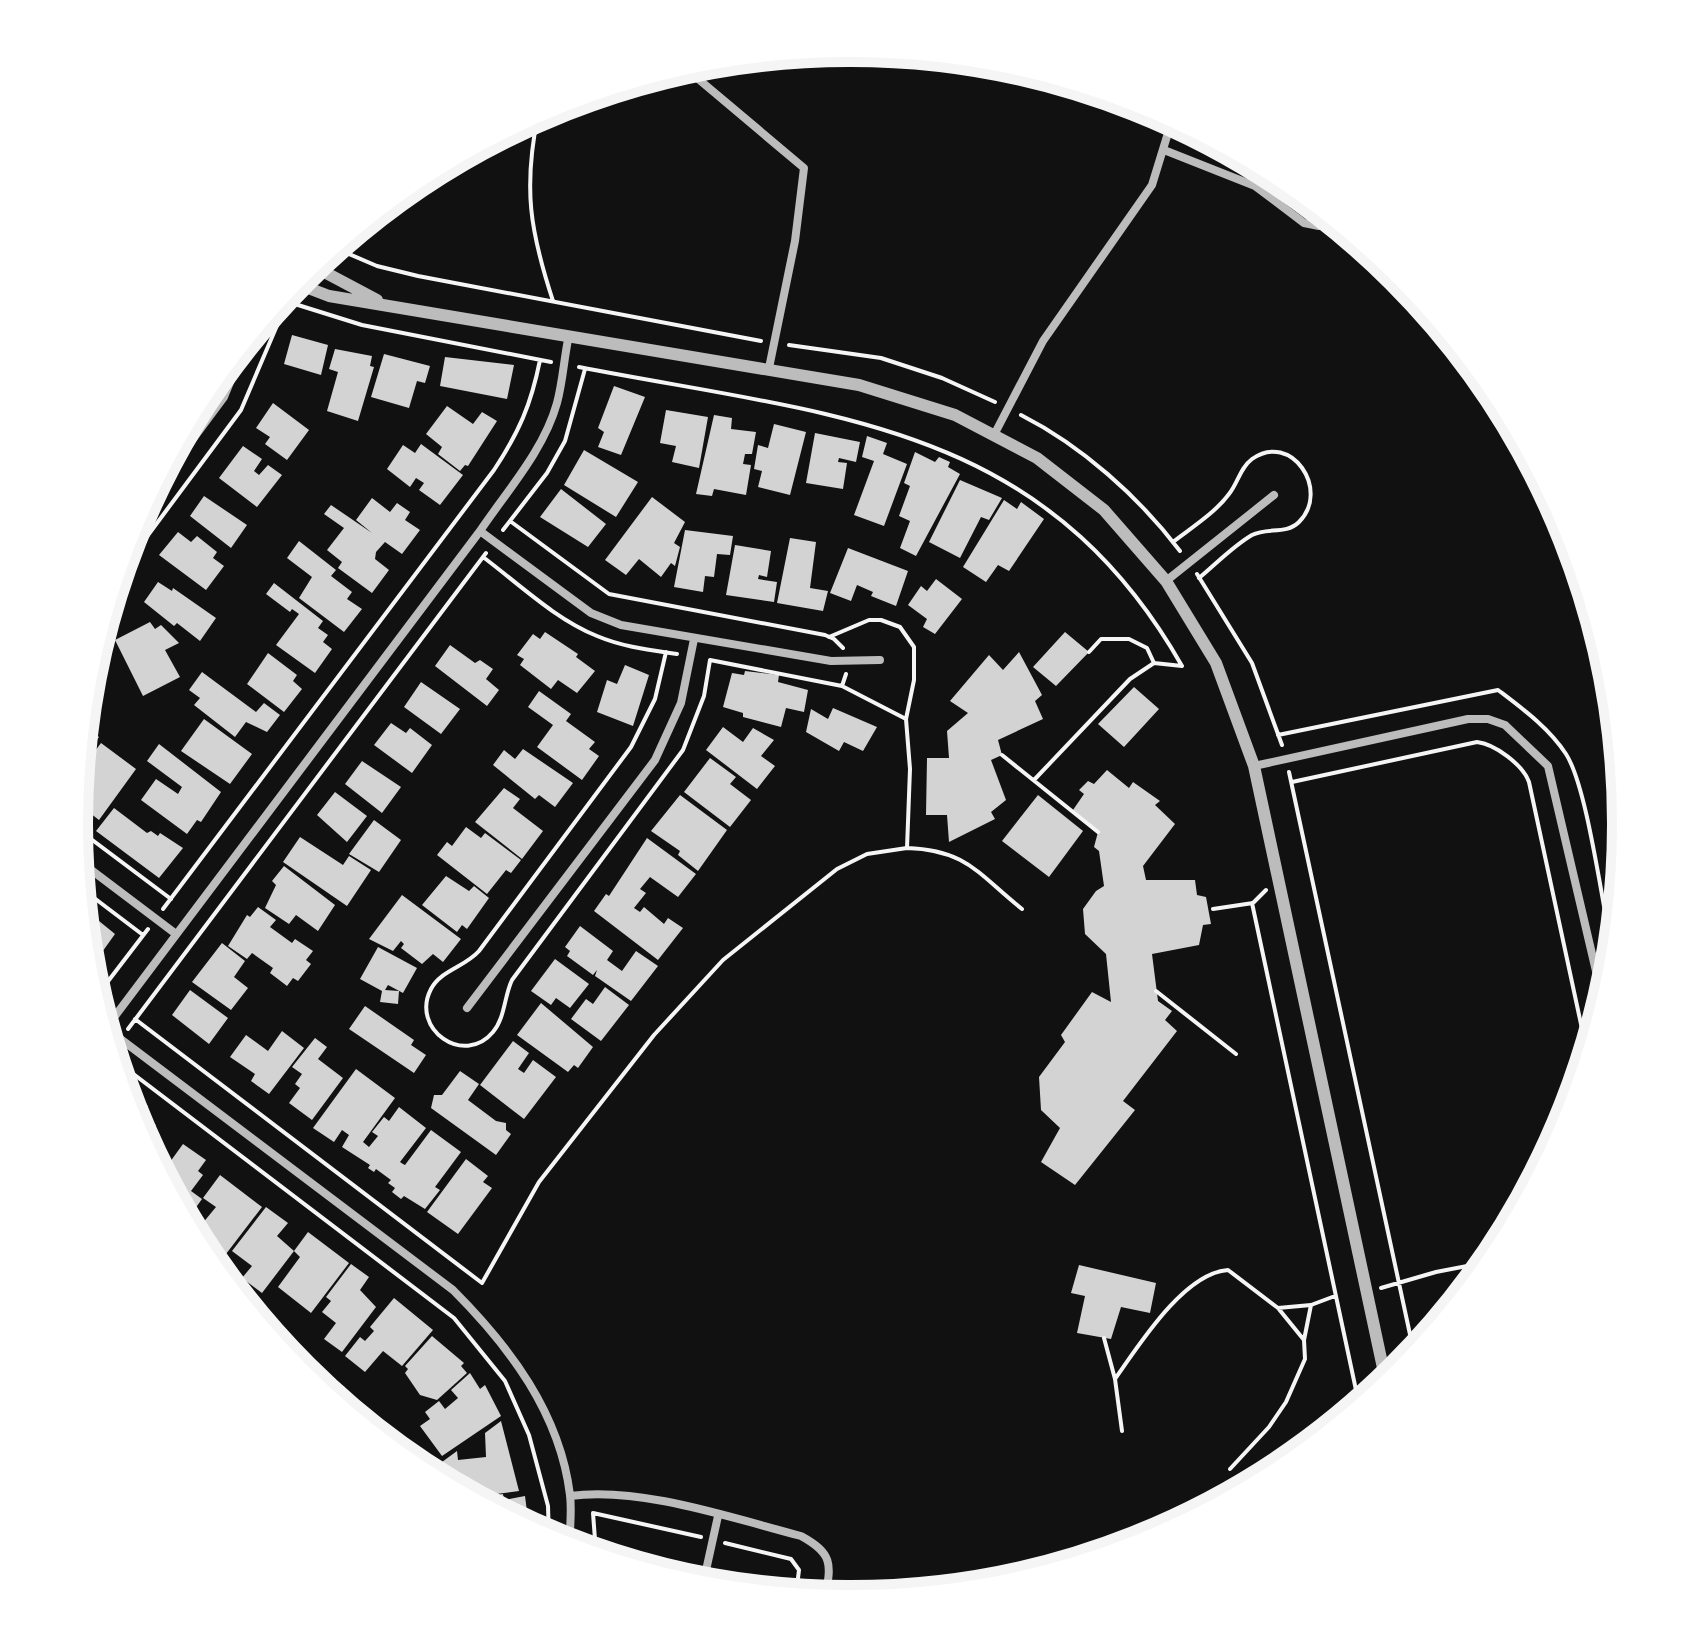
<svg xmlns="http://www.w3.org/2000/svg" width="1700" height="1647" font-family="'Public Sans',sans-serif">
  <style>
    .building { fill: #d3d3d3 }
    .lines { fill: none; stroke-linecap: round; stroke-linejoin: round }
    .path { stroke: #f5f5f5; stroke-width: 4 }
    .minor { stroke: #bcbcbc; stroke-width: 8 }
    .tertiary { stroke: #bcbcbc; stroke-width: 12 }
    .rim { fill: none; stroke: #f5f5f5; stroke-width: 10 }
  </style>
  <rect width="100%" height="100%" fill="#111"/>
  <path class="building" d="M292 335 328 345 321 375 284 364Z
    M335 349 372 356 370 366 374 367 358 421 327 411 338 372 329 369Z
    M384 354 430 366 425 383 417 381 409 408 371 397Z
    M445 357 514 365 507 399 440 386Z
    M614 386 645 397 621 455 598 447 604 432 598 428Z
    M273 403 309 430 287 460 265 444 270 437 256 428Z
    M447 406 473 424 482 412 497 421 468 466 465 465 460 471 438 454 442 447 426 434Z
    M666 410 708 417 699 468 672 462 676 446 660 443Z
    M714 415 732 418 731 429 756 432 752 454H745L743 464 751 465 746 495 714 489 712 496 696 494Z
    M774 424 806 432 790 495 758 487 762 471 754 469 758 445 768 448Z
    M815 433 860 442 856 462 839 458 838 462 847 463 843 489 806 483Z
    M867 436 887 443 883 454 907 464 884 526 854 515 874 461 862 457Z
    M421 444 463 475 440 505 419 490 424 483 416 478 410 487 387 469 403 445 415 453Z
    M243 446 262 459 254 471 259 475 268 465 282 475 257 507 219 478Z
    M584 450 638 482 616 517 564 485Z
    M915 452 935 462 939 457 950 462 948 467 960 474 916 556 900 548 910 521 899 516 910 486 904 483Z
    M960 480 1002 498 989 520 981 517 960 558 929 542Z
    M561 489 606 524 588 547 540 517Z
    M204 496 247 525 231 548 190 516Z
    M652 497 685 522 674 543 680 547 675 566 671 563 661 577 639 559 626 575 605 560Z
    M372 498 390 512 397 503 410 512 405 520 420 530 402 554 385 542 376 552 375 559 389 570 372 593 338 568 342 562 327 550 344 528 324 514 331 505 372 533 356 520Z
    M1004 500 1017 509 1021 502 1044 519 1009 571 998 565 986 582 963 567Z
    M685 530 733 536 730 555 717 554 714 577 705 576 703 592 674 587Z
    M178 532 191 542 197 536 217 552 213 558 224 566 206 590 159 555Z
    M790 538 816 542 810 588 828 591 823 611 777 603Z
    M299 541 336 570 331 576 352 592 347 599 362 609 344 632 299 598 312 577 287 558Z
    M735 545 771 551 767 577 759 575 758 579 777 582 774 602 726 595Z
    M848 548 908 571 896 606 871 596 873 592 857 585 851 601 830 593Z
    M936 579 962 599 935 634 923 627 927 619 908 605 921 586 927 591Z
    M158 582 172 591 173 588 216 618 200 641 177 623 174 626 144 602Z
    M274 583 323 621 318 628 328 635 323 642 332 649 315 673 276 645 299 614 292 609 290 612 266 594Z
    M150 622 155 629 161 625 179 643 165 650 180 677 143 696 115 640Z
    M545 632 578 654 576 657 595 671 577 693 558 680 551 689 520 665 524 659 517 655 533 634 540 639Z
    M1065 632 1089 652 1056 686 1033 667Z
    M450 645 475 663 480 660 493 669 486 679 499 690 487 706 435 666Z
    M97 646 110 653 98 679 89 674Z
    M1019 652 1042 695 1035 701 1043 719 998 740 1002 755 991 760 1006 800 991 812 995 819 949 842 947 815H926L927 758H949L947 731 968 713 950 701 989 655 1003 670Z
    M268 653 297 675 293 681 302 689 284 712 247 684Z
    M625 665 649 675 633 726 597 712 607 680 617 684Z
    M745 671 779 675 778 682 808 690 804 712 786 708 781 727 743 717V713L723 707 732 673 744 675Z
    M202 672 256 712 264 703 280 715 267 732 246 722 235 737 194 705 200 698 189 690Z
    M421 682 460 709 441 734 404 707Z
    M1134 687 1159 709 1124 747 1098 724Z
    M539 691 571 714 566 721 595 742 589 749 599 756 582 780 537 747 553 725 528 707Z
    M833 708 877 727 863 751 844 742 839 751 806 732 811 709 828 719Z
    M204 719 252 754 230 784 181 751Z
    M391 723 406 733 410 728 432 745 412 773 374 745Z
    M84 726 99 737 81 761Z
    M723 727 743 742 753 728 774 740 761 756 775 766 757 789 706 750Z
    M101 743 136 769 99 820 77 803 80 771Z
    M159 744 221 792 201 822 197 820 187 834 141 800 156 779 178 794 182 787 147 761Z
    M523 749 573 783 555 807 539 795 535 799 493 765 504 750 515 759Z
    M710 758 736 777 730 784 751 800 730 827 684 792Z
    M362 761 401 787 382 813 345 784Z
    M1107 770 1129 788 1133 782 1160 801 1155 805 1175 824 1143 866 1146 880H1195L1197 895 1206 897 1211 924 1203 925 1199 945 1152 954 1158 1001 1172 1011 1165 1020 1177 1031 1123 1101 1135 1110 1075 1185 1041 1162 1060 1128 1041 1110 1039 1077 1065 1042 1061 1035 1092 992 1111 1002 1106 954 1085 934 1083 909 1096 891 1104 886 1099 851 1094 847 1098 832 1073 810 1084 794 1079 790 1088 781 1094 784Z
    M504 788 520 799 513 808 543 831 522 859 475 822Z
    M335 792 367 816 347 842 317 815Z
    M680 795 727 830 698 871 678 855 680 851 651 831Z
    M1038 795 1083 831 1049 877 1002 841Z
    M114 808 147 833 151 831 158 836 160 833 183 848 159 878 96 831Z
    M374 820 401 840 379 872 349 854Z
    M466 827 481 838 485 833 521 860 511 873 506 870 487 894 437 855 447 842 452 846Z
    M300 837 343 865 349 856 371 870 347 906 283 862Z
    M647 838 696 874 678 897 650 877 640 889 646 893 634 908 640 912 644 907 664 924 668 918 683 928 658 960 594 911 606 894 609 896Z
    M284 866 335 905 318 931 296 915 289 924 265 908 276 885 272 881Z
    M446 876 469 891 474 886 489 898 467 929 462 925 457 932 422 905Z
    M402 895 461 939 443 962 433 954 422 964 401 948 404 944 401 941 393 951 369 939Z
    M258 907 276 920 270 927 292 943 295 939 313 951 306 960 311 964 298 981 293 978 287 986 270 973 273 968 252 953 247 959 228 946 247 915 250 917Z
    M83 908 115 934 100 955 87 946Z
    M580 926 613 951 607 960 622 971 636 951 658 966 631 1001 595 976 597 970 593 975 567 956 570 951 565 947Z
    M222 943 245 961 234 977 248 988 231 1010 192 982Z
    M378 947 417 968 403 993 388 985 385 990 399 991 398 1004 380 1002 382 991 360 979Z
    M555 959 589 984 570 1008 556 998 551 1005 531 991Z
    M605 987 629 1005 601 1041 571 1019 586 999 593 1004Z
    M190 990 228 1018 209 1044 172 1015Z
    M541 1003 593 1047 578 1068 574 1065 568 1072 517 1035Z
    M365 1006 414 1040 411 1045 426 1055 414 1073 349 1029Z
    M282 1031 304 1048 269 1094 251 1081 255 1074 230 1057 246 1035 268 1051Z
    M315 1038 327 1047 318 1059 343 1078 312 1120 289 1103 300 1088 295 1084 302 1074 292 1067Z
    M513 1041 529 1053 518 1069 524 1073 533 1060 556 1077 524 1119 480 1085Z
    M356 1069 395 1098 363 1142 369 1147 378 1136 372 1132 384 1117 389 1121 399 1107 426 1128 400 1162 403 1164 405 1165 431 1130 461 1152 435 1187 440 1190 425 1209 404 1196 401 1199 392 1192 395 1188 388 1183 391 1180 376 1169 374 1172 368 1168 370 1165 342 1147 349 1135 342 1130 334 1142 313 1128Z
    M460 1071 479 1084 468 1100 496 1121 506 1123V1130L511 1134 496 1155 431 1108 434 1095H442Z
    M130 1093 148 1106 142 1115 156 1125 144 1140 133 1120 126 1097Z
    M183 1144 206 1160 198 1171 203 1175 191 1191 202 1199 187 1220 162 1173Z
    M466 1159 488 1176 483 1182 492 1188 458 1234 427 1212Z
    M220 1175 262 1207 226 1254 197 1230 216 1207 203 1198Z
    M266 1207 288 1223 277 1236 294 1251 262 1293 242 1278 252 1266 232 1251Z
    M308 1232 349 1263 311 1313 278 1287 300 1257 294 1251Z
    M351 1264 369 1277 360 1290 376 1307 342 1352 324 1339 336 1323 322 1312 331 1301 326 1297Z
    M1079 1265 1156 1283 1150 1313 1121 1307 1111 1339 1077 1333 1085 1296 1071 1293Z
    M394 1298 433 1330 402 1366 383 1351 365 1372 345 1356 360 1337 365 1341 374 1331 370 1327Z
    M432 1336 464 1363 461 1366 467 1373 437 1400 420 1395 405 1373 408 1369 405 1366Z
    M470 1373 480 1389 485 1385 501 1416 442 1456 420 1426 430 1419 425 1412 439 1401 445 1409 458 1398 451 1390Z
    M335 1378 336 1387 344 1386 352 1413 313 1381Z
    M501 1421 519 1491 473 1497 445 1482 442 1462 457 1451 458 1460 486 1457 485 1433Z
    M374 1430 405 1443 400 1453 373 1431Z
    M503 1494 504 1500 525 1496 529 1527 475 1498Z"/>
  <g class="lines">
    <path class="path" d="M538 115C523 188 530 231 553 301
      M335 248 377 266 418 276 761 341
      M282 300 362 325 551 362
      M789 345 881 358 942 378 995 402
      M579 367C829 416 1042 420 1182 666L1154 663
      M1021 415C1082 446 1139 497 1180 551
      M510 521 609 594 825 635 834 639 843 648
      M503 530 547 473 565 441 585 369
      M1173 542C1191 528 1215 513 1229 494 1238 483 1240 468 1252 459 1291 431 1331 490 1299 522 1286 535 1267 527 1252 535 1233 546 1216 564 1199 578
      M483 557C519 584 555 619 597 636 623 647 650 650 677 654
      M1197 574 1252 663 1282 745
      M109 609 124 593 137 550 241 410 287 302
      M666 652 655 699 631 747 479 951C465 967 441 970 431 989 410 1029 464 1067 493 1032 505 1018 504 997 512 980L683 750 704 696 710 660
      M710 660 842 686
      M846 674 842 686 906 719
      M1278 735 1498 690C1523 709 1549 728 1566 754 1587 787 1601 898 1611 942
      M1002 755 1098 832
      M1289 772 1414 1353
      M1034 780 1130 679 1154 663 1147 648 1129 639H1101L1089 652
      M1292 782 1477 742C1495 744 1523 765 1529 782L1587 1052
      M75 827 171 899
      M907 848C967 850 978 874 1022 909
      M81 888 143 935
      M1252 903 1359 1404
      M163 909 494 470C519 432 531 405 540 360
      M1213 909 1253 903 1266 890
      M1156 991 1236 1054
      M96 997 148 929
      M135 1019 482 1283 539 1182 654 1035 723 960 837 869 867 854 907 848 910 769 906 719 914 680V647L900 627 881 620H869L829 637
      M128 1029 486 553
      M115 1060 454 1318 505 1381 529 1435 548 1506 549 1538
      M1381 1288 1436 1272 1488 1262
      M1278 1308 1311 1305
      M1104 1338 1115 1379 1122 1431
      M1115 1379C1139 1345 1184 1273 1228 1270L1278 1308 1304 1340
      M1230 1469 1269 1427 1286 1402 1305 1359 1304 1340 1311 1305 1335 1296
      M725 1543 791 1559 799 1570 796 1594
      M596 1553 593 1513 701 1537"/>
    <path class="minor" d="M684 67 804 168 795 241 769 368
      M1164 150 1255 186 1304 223 1319 226 1330 219
      M994 435 1043 341 1152 185 1172 120
      M149 498 224 397 246 343
      M480 531 591 613 621 625 831 661 880 660
      M1166 581 1274 495
      M1254 766 1468 719H1488L1505 725 1548 766 1603 1001
      M78 860 176 934
      M1594 958 1613 953
      M467 1008 655 760 681 703 694 639
      M106 1028 480 531C507 491 544 450 557 403 563 381 564 357 569 335
      M106 1028 453 1290C509 1346 560 1413 570 1495 572 1511 570 1529 569 1545
      M570 1496C639 1486 732 1518 801 1536 832 1553 832 1563 825 1597
      M703 1584 718 1516"/>
    <path class="tertiary" d="M313 266 377 300
      M295 283 329 296 859 385 955 415 1037 458 1104 510 1166 581 1216 663 1254 766 1386 1382"/>
  </g>
  <path d="M0 0H1700V1647H0ZM849 62H851A761 761 0 0 1 1612 823V824A761 761 0 0 1 851 1585H849A761 761 0 0 1 88 824V823A761 761 0 0 1 849 62Z" fill="#fff" fill-rule="evenodd"/>
  <path class="rim" d="M849 62H851A761 761 0 0 1 1612 823V824A761 761 0 0 1 851 1585H849A761 761 0 0 1 88 824V823A761 761 0 0 1 849 62Z"/>
</svg>
